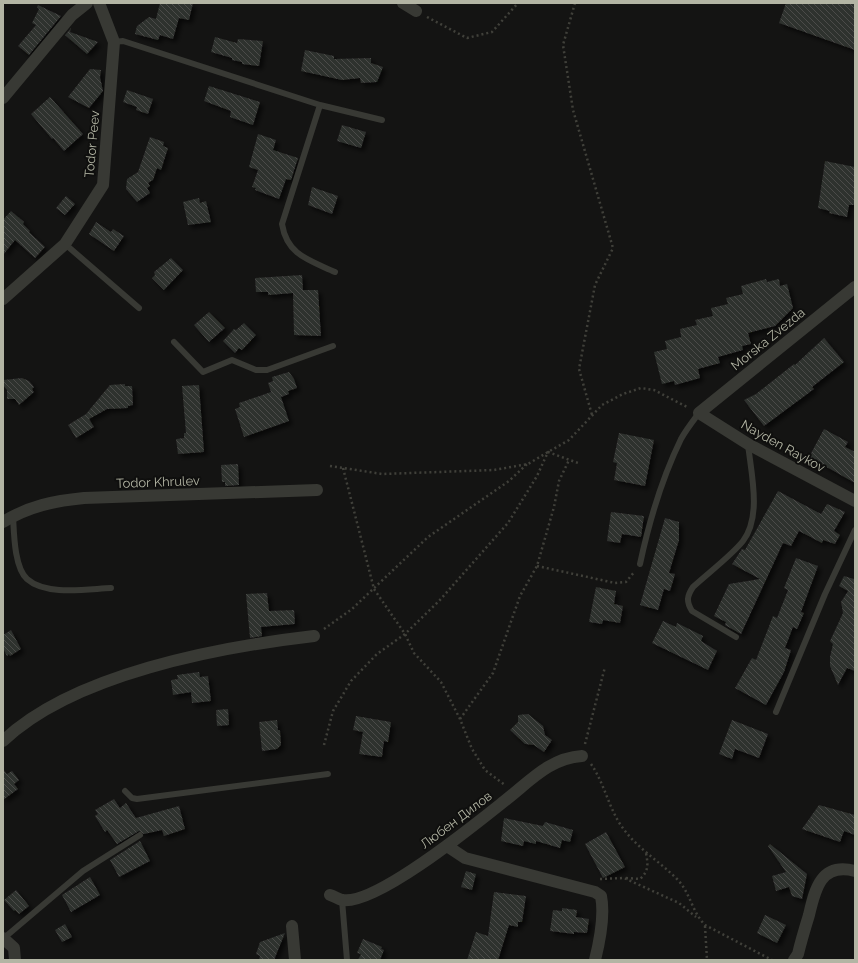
<svg xmlns="http://www.w3.org/2000/svg" width="858" height="963" font-family="Raleway,sans-serif">
  <style>
    .building { fill: url(#building-back-hatch); filter: url(#shadow) }
    .lines { fill: none; stroke-linecap: round; stroke-linejoin: round }
    .path { stroke: #40403a; stroke-width: 2.5; stroke-dasharray: 2 3; stroke-linecap: butt }
    .lane { stroke: #383934; stroke-width: 6 }
    .street { stroke: #383934; stroke-width: 12 }
    .labels { text-anchor: middle; dominant-baseline: central; stroke-width: 4; stroke-linejoin: round; paint-order: stroke }
    .street-label { font-size: 13px; fill: #b3b5a4; stroke: #0f0f0e }
  </style>
  <defs>
    <pattern id="building-back-hatch" width="6" height="6" patternUnits="userSpaceOnUse"><rect width="6" height="6" fill="#2f302e"/><path d="M-1 5l2 2M0 0l6 6M5-1l2 2" fill="none" stroke="#4b4c49"/></pattern>
    <filter id="shadow"><feDropShadow dx="3.5" dy="3.5" stdDeviation="2" flood-color="#0009"/></filter>
  </defs>
  <rect width="100%" height="100%" fill="#141413"/>
  <path class="building" d="M160 3H193L189 20 179 18 173 39 160 35 158 40 135 34 137 26 149 17 156 19Z
    M786 3 855 4V50L779 23Z
    M38 5 61 16 29 55 18 46 36 25 32 23 39 9 37 7Z
    M71 28 70 32 98 42 87 54 65 35Z
    M215 37 237 43 238 39 263 41 259 66 242 64V62L232 60V58L211 52Z
    M305 50 334 56V59L371 58V63L383 67 377 82 361 83 360 78 342 80 301 71Z
    M90 69 101 70 100 77 103 91 89 108 68 97Z
    M209 86 260 102 253 125 230 117 231 111 204 101Z
    M127 90 153 99 148 114 136 110 137 107 123 102Z
    M50 97 83 134 64 151 53 138 52 139 31 114Z
    M342 125 366 132 361 148 337 141Z
    M258 134 276 140 273 150 298 158 291 180 286 179 279 199 255 190 256 188 252 187 258 170 249 167Z
    M150 137 164 142 163 146 168 148 161 170 157 168 153 180 148 183 150 186 147 188 150 193 137 202 126 189 127 179 138 172Z
    M825 161 855 167V199L854 205H849L847 217 829 213 830 211 818 208Z
    M312 187 338 196 332 214 308 205Z
    M66 196 75 204 65 215 56 208Z
    M199 198 200 203 206 201 211 222 188 225 183 202Z
    M11 211 24 222 23 224 30 231 29 232 45 247 35 258 15 240 3 255V220Z
    M96 222 111 232 113 229 124 236 114 251 89 234Z
    M171 258 183 270 164 290 152 278 155 275 154 272Z
    M302 275 303 290H318L321 336 294 335 293 293 268 295V292H256L255 278Z
    M766 279 767 282 779 279 780 286 787 284 793 308 775 326 748 333 751 344 742 346 743 350 718 357 720 363 698 369 700 378 675 385 674 381 662 384 654 352 667 349 665 341 681 337 680 329 697 325 695 320 713 316 711 308 728 304 726 298 743 294 741 286Z
    M209 312 225 328 209 342 194 325Z
    M244 323 256 335 242 350 239 348 235 353 223 341 234 329 236 330Z
    M824 338 844 362 812 387 814 389 764 426 744 400 756 394 794 364 795 365Z
    M289 372 294 379 297 388 288 391 289 394 281 397 289 421 244 437 235 409 240 407 239 403 271 392 268 383 273 381 272 377Z
    M22 378 29 381 34 387 32 389 34 392 19 405 15 399H7V390L3 385V380Z
    M125 384V386H132L133 405 128 406V408L107 409 89 419 94 427 76 438 68 425 86 414 110 385Z
    M199 385 204 452 178 454 176 439 184 438V433H186L182 386Z
    M824 429 848 442 845 447 855 452V483L809 457Z
    M619 433 654 440 645 486 614 480 617 463 613 462Z
    M238 464 239 485 225 486V482H222L221 465Z
    M778 491 821 514 827 504 845 512 834 531 840 535 835 544 823 540 822 543 799 531 791 546 783 543 741 634 725 625 726 622 714 616 729 584 760 579 732 564 742 549 745 550Z
    M611 512 644 516 641 537 622 534 620 543 607 541Z
    M665 518 679 522V540L669 573 675 574 670 591 664 589 658 610 640 605Z
    M796 558 818 566 801 612 804 613 797 629 793 627 785 648 791 650 784 672 766 705 735 688 752 658 756 660 773 616 777 618 788 590 784 588Z
    M844 576 854 579 855 577V671L847 668 838 685 830 666V657L833 644 830 641 843 613 841 602 848 591 839 586Z
    M596 587 616 591 614 604 623 606 620 623 603 620 602 624 589 622Z
    M267 593 269 611 294 610 295 624 261 627 262 636 250 638 246 594Z
    M663 621 676 627 677 623 703 636 701 641 717 651 708 670 652 643Z
    M11 630 21 649 10 656 9 654 7 656 3 648V635Z
    M199 672 200 677 208 676 211 701 192 703 191 692 173 695 171 680 178 679 177 675Z
    M228 709 229 725 217 726 216 710Z
    M528 714 543 726 545 735 552 740 544 752 534 745 525 744 510 730 518 722V715Z
    M356 716 391 722 388 742 384 741 382 757 359 754 363 732 353 730Z
    M277 720 278 730H280L281 745 277 749 262 751 259 722Z
    M732 720 768 734 759 758 735 749 732 759 719 754Z
    M3 769 7 774 12 771 19 780 14 784 18 789 3 800Z
    M114 799 120 808 126 803 136 818 179 806 185 829 164 836 162 830 144 834 139 831 117 844 107 830 105 832 95 816 98 814 95 810Z
    M819 805 855 815V835L844 831 840 842 802 829Z
    M504 818 543 826 545 822 573 830 570 842 562 840 560 848 536 841V844L524 841 523 846 501 841Z
    M606 832 625 867 603 878 585 844Z
    M140 841 150 861 119 877 110 860Z
    M770 844 807 874 802 899 792 896 789 887 776 891 772 876 786 872 768 846Z
    M466 871 476 874 472 890 461 887Z
    M90 877 100 895 71 912 62 895Z
    M16 890 29 906 19 914 15 910 14 911 4 900Z
    M494 892 526 896 522 922H518V927L509 925 498 960H467L476 932 488 936Z
    M562 908 577 910 576 917 589 919 587 933 574 932V934L550 931 553 910 562 911Z
    M765 915 786 925 777 943 757 933Z
    M65 924 72 937 62 942 55 930Z
    M285 933 274 960H259L260 956 256 954 260 942Z
    M363 939 382 947 381 949 384 950 380 960H358L361 954 357 953Z"/>
  <g class="lines">
    <path class="path" d="M575 3 563 45 573 110 613 248 595 285 579 369 592 415
      M427 17 467 38 492 32 518 3
      M330 466 382 474 494 470 528 464 548 452 569 440 602 405 623 394 641 388 654 390 689 408
      M343 468 374 589 405 634 414 653 441 682 460 719 472 749 485 770 505 785
      M537 566 615 583 626 582 635 571
      M324 629 352 609 428 537 509 481 527 464
      M460 719 493 673 520 596 537 566 554 507 559 481 569 460
      M585 744 605 667
      M324 745 333 711 351 681 377 654 405 634 439 601 508 523 537 476 548 452 578 463
      M591 764C604 783 608 805 620 824 635 847 658 860 677 879 690 892 692 912 705 925L772 960
      M626 878 640 879C649 871 648 864 646 853
      M600 879 624 878 679 903 696 917
      M705 926 707 960"/>
    <path class="lane" d="M114 42 123 41 320 105 382 120
      M320 105 282 224C287 255 309 260 335 272
      M65 244 139 308
      M174 342 203 372 232 360 256 370H267L333 346
      M13 516C14 532 14 567 27 579 46 596 87 589 111 588
      M640 564C649 522 662 478 681 439 686 430 693 421 699 413
      M736 637 692 611C686 601 687 596 693 587 707 574 732 555 743 541 762 516 751 473 748 444
      M776 712 825 594 855 530
      M125 791 132 798 137 799 328 774
      M342 900 347 960
      M4 938 83 871 140 835"/>
    <path class="street" d="M403 3 416 11
      M3 98 72 15 87 3
      M855 287 699 413 748 444 855 501
      M3 299 65 244 103 185 114 42 99 3
      M3 522C29 506 54 501 84 498L317 490
      M3 741C73 674 219 647 314 636
      M447 846 465 858 595 892 601 896C605 916 600 940 595 960
      M330 895C334 896 338 899 342 900 376 906 478 822 507 799 530 781 550 758 582 756
      M292 926 295 960
      M3 938 14 948 15 960
      M794 960 798 954C801 941 805 928 809 915 815 889 821 862 855 871"/>
  </g>
  <g class="labels">
    <g class="street-label">
      <text transform="translate(92 144) rotate(-85)">Todor Peev</text>
      <text transform="translate(768 339) rotate(-39)">Morska Zvezda</text>
      <text transform="translate(783 446) rotate(29)">Nayden Raykov</text>
      <text transform="translate(158 482) rotate(-2)">Todor Khrulev</text>
      <text transform="translate(456 820) rotate(-37)">Любен Дилов</text>
    </g>
  </g>
  <rect width="858" height="963" fill="none" stroke="#b3b5a4" stroke-width="8"/>
</svg>
